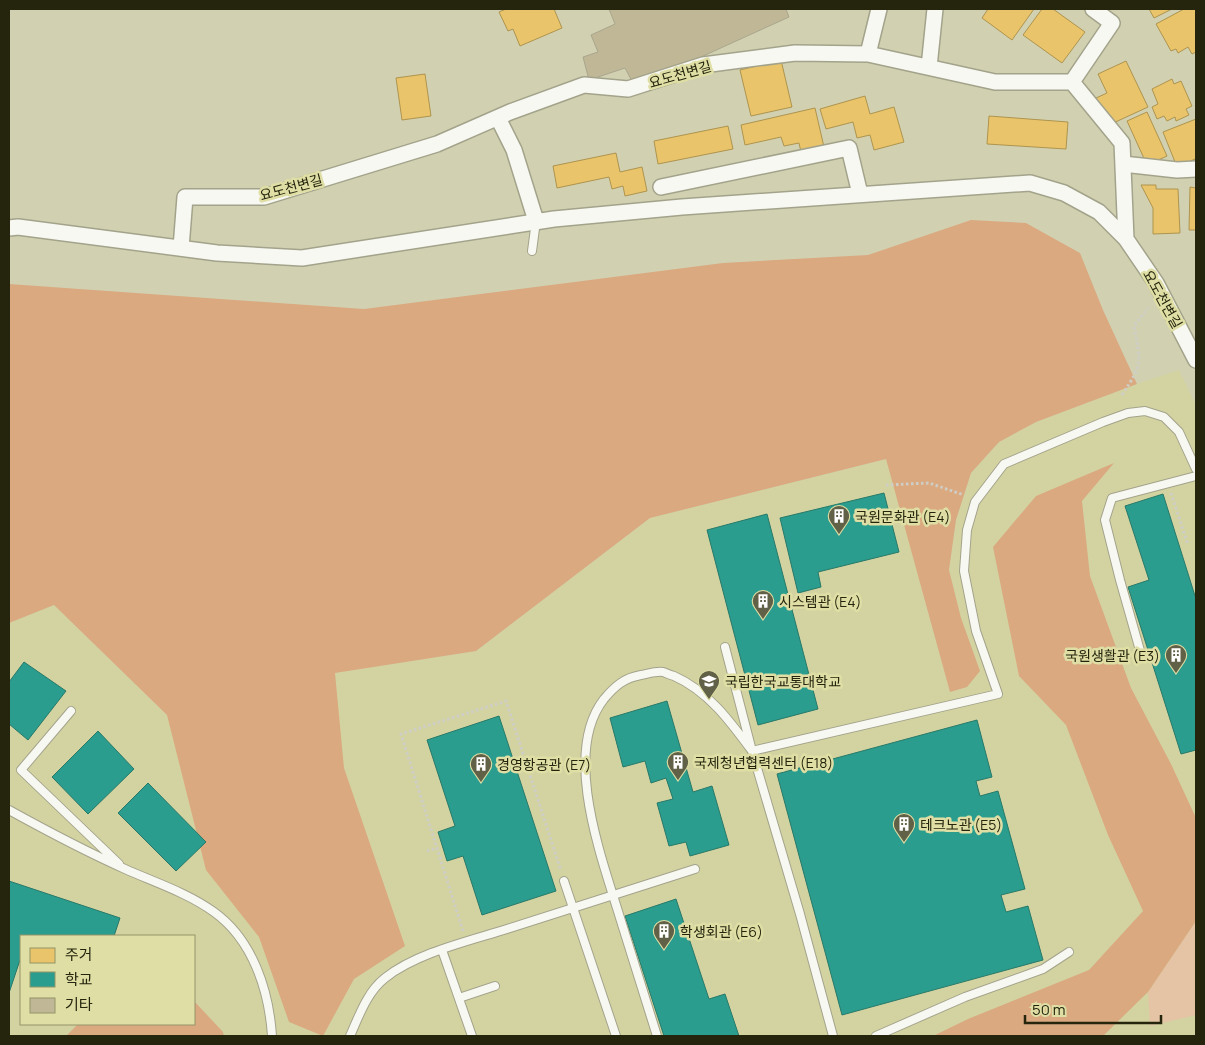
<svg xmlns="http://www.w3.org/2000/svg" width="1205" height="1045" font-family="Manrope,'Noto Sans KR',sans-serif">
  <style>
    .built { fill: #d3d3a2 }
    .green { fill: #e5c4a5 }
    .forest { fill: #daa980 }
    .homes { fill: #e9c46a; stroke: #ae944e }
    .schools { fill: #2a9d8f; stroke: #287968 }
    .building { fill: #bfb795; stroke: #aaa68e }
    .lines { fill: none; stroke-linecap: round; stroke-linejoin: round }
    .service-casing { stroke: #a3a38b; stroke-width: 10 }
    .minor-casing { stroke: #a3a38b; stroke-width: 18 }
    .path { stroke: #cecec6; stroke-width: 3; stroke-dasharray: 2.5 2.5; stroke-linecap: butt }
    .service { stroke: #f8f8f3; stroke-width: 8 }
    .minor { stroke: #f8f8f3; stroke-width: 15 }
    .labels { text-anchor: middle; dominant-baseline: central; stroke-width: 5; stroke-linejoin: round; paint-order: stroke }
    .street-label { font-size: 14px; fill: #25250e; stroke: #dedea5 }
    .poi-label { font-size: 14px; fill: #25250e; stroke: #dedea5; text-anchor: start }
  </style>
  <rect width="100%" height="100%" fill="#d1d1b2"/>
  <path class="built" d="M1179 370 1196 405V1036H224L223 1032 194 1001V936H21V1024H78L66 1036H9V623L54 605 167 715 194 709 281 681 476 651 650 518 887 459 950 691 960 618 949 570 956 520 971 473 999 442 1036 422 1137 384Z"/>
  <path class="green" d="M1196 921V1015L1150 1026 1148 992Z"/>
  <path class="forest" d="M971 220 1026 223 1080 253 1103 310 1137 384 1036 422 999 442 971 473 956 520 949 570 961 618 980 671 967 687 950 692 886 459 650 518 476 651 335 673 344 768 405 946 354 979 323 1036 289 1022 259 937 206 870 167 715 54 605 9 623V284L364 309 723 263 868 255Z
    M1114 463 1082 501 1090 576 1131 688 1171 764 1196 818V921L1148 992 1103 1036H933L968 1019 1089 970 1143 911 1108 835 1066 725 1019 676 993 547 1036 496Z
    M194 1001 223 1032 224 1036H66L78 1024H194Z"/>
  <path class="homes" d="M506 9H554L562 28 520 46 513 29 508 31 499 12Z
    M988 9H1034L1012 40 982 18Z
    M1042 9H1053L1085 32 1062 63 1023 35Z
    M1149 9H1172L1154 18Z
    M1184 9H1196V52L1192 54 1188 47 1178 53 1176 49 1171 51 1156 24Z
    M781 60 792 107 751 116 740 70Z
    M1126 61 1148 107 1109 125 1096 98 1107 93 1098 74Z
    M425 74 431 116 402 120 396 78Z
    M1172 79 1174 84 1181 81 1192 106 1186 109 1189 115 1176 121 1175 117 1167 121 1164 116 1157 119 1152 107 1158 104 1152 89Z
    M865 96 870 114 894 107 904 142 874 150 870 135 857 138 853 122 826 129 820 109Z
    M815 108 824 147 801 152 799 143 784 146 781 137 745 145 741 125Z
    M1147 112 1167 156 1147 165 1127 121Z
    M989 116 1068 122 1066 149 987 144Z
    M1196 119V161L1195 159 1177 167 1163 132Z
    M728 126 733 149 658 164 654 141Z
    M616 153 620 172 642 167 647 191 625 196 623 186 612 189 609 177 557 188 553 166Z
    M1141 185H1156V189H1178L1180 233 1153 234V208Z
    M1190 187 1196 188V230H1189Z"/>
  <path class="schools" d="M884 493 899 552 818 572 821 587 798 593 780 518Z
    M1163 494 1196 599V750L1181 754 1128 587 1149 580 1125 506Z
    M767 514 818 709 758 725 707 530Z
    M24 662 66 691 28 740 9 724V682Z
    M667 701 693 792 712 786 729 845 690 856 686 842 669 846 657 803 673 799 666 778 651 783 645 761 623 767 610 718Z
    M499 716 556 891 482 915 463 856 447 861 438 832 455 826 427 740Z
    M977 720 992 777 976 781 980 796 998 791 1025 889 1001 895 1006 912 1028 906 1043 960 842 1015 777 774Z
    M98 731 134 769 88 814 52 777Z
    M148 783 206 842 176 871 118 813Z
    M9 881 120 918 114 936H21V960H20L9 993Z
    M676 899 709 999 725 994 739 1036H664L625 916Z"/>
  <path class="building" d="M609 9H786L789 17 635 87 625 68 589 80 583 57 598 52 591 35 615 24Z"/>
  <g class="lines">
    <g class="service-casing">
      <path id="service" d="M532 251 536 221
        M725 647 752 751 800 914 833 1036
        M1141 654 1120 580 1105 520 1112 498 1196 476
        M71 711 21 770 119 864
        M752 751 998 694 976 631 964 571 967 530 975 502 1004 464 1103 422 1128 413 1145 411 1164 417 1179 432 1196 469
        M9 810C47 831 85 851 125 869 154 882 188 893 214 912 253 940 269 991 272 1036
        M564 881 616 1036
        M442 950 472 1036
        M459 998 495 986
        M350 1036C359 1016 367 992 385 978 416 953 469 941 507 929 570 909 632 889 695 869
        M657 1036C645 998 633 959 621 921 603 861 561 754 604 699 615 686 624 678 641 675 647 674 656 671 663 672 666 673 670 675 674 676 708 691 730 721 752 751
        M876 1036 965 997 1043 969 1069 952"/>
    </g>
    <g class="minor-casing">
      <path id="minor" d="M1093 9 1112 23 1072 82 1122 143 1126 239
        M868 54 879 9
        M929 67 935 9
        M498 118 514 150 536 221
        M1123 164 1177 170 1196 169
        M661 187 849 148 860 194
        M9 228 18 227 217 253 302 258 554 219 682 207 1030 183 1064 193 1099 212 1126 239 1156 283 1196 360
        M181 248 185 197H264L437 144 510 112 584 85 628 89 703 65 795 53 868 54 995 82H1072"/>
    </g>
    <path class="path" d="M1122 395C1143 363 1141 363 1134 326L1148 308
      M886 485 929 483 964 495
      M1171 493 1188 545
      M427 851 437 848
      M463 931 401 734 506 701 561 871"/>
    <use href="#service" class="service"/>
    <use href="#minor" class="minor"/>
  </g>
  <defs>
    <g id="building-pin" transform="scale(1.125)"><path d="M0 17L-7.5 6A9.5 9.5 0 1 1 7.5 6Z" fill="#616147" stroke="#dedea5"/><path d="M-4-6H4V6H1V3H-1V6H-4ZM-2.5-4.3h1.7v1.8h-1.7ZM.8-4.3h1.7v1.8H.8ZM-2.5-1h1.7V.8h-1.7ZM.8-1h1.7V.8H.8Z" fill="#fff"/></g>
    <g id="university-pin" transform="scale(1.125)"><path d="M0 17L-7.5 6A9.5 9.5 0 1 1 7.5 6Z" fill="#616147" stroke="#dedea5"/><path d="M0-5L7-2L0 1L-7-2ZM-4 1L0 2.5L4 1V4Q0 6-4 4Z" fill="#fff"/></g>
  </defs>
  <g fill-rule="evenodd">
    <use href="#building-pin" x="839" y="516"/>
    <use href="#building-pin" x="763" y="601"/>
    <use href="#building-pin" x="1176" y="655"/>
    <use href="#university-pin" x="709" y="681"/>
    <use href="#building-pin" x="678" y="762"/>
    <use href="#building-pin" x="481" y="764"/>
    <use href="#building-pin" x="904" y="824"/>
    <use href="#building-pin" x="664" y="931"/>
  </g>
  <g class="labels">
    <g class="street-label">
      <text transform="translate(680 74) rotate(-16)">요도천변길</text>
      <text transform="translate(291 187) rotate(-15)">요도천변길</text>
      <text transform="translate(1163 299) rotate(61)">요도천변길</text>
    </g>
    <g class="poi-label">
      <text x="855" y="516">국원문화관 (E4)</text>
      <text x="779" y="601">시스템관 (E4)</text>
      <text x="1160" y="655" text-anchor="end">국원생활관 (E3)</text>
      <text x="725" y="681">국립한국교통대학교</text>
      <text x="694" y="762">국제청년협력센터 (E18)</text>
      <text x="497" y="764">경영항공관 (E7)</text>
      <text x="920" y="824">테크노관 (E5)</text>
      <text x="680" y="931">학생회관 (E6)</text>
    </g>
  </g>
  <rect width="1205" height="1045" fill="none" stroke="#25250e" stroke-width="20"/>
  <rect x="20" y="935" width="175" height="90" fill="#dedea5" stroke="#949469"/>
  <rect x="30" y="948" width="25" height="15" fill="#e9c46a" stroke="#949469"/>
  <text x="65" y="960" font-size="15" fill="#25250e">주거</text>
  <rect x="30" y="972" width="25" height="15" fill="#2a9d8f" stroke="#949469"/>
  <text x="65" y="985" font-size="15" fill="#25250e">학교</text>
  <rect x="30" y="998" width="25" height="15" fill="#bfb795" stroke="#949469"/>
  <text x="65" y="1010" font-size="15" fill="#25250e">기타</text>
  <path d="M1025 1015v8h136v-8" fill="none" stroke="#25250e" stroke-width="2.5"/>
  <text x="1032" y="1015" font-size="15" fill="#25250e" stroke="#dedea5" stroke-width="4" paint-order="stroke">50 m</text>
</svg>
